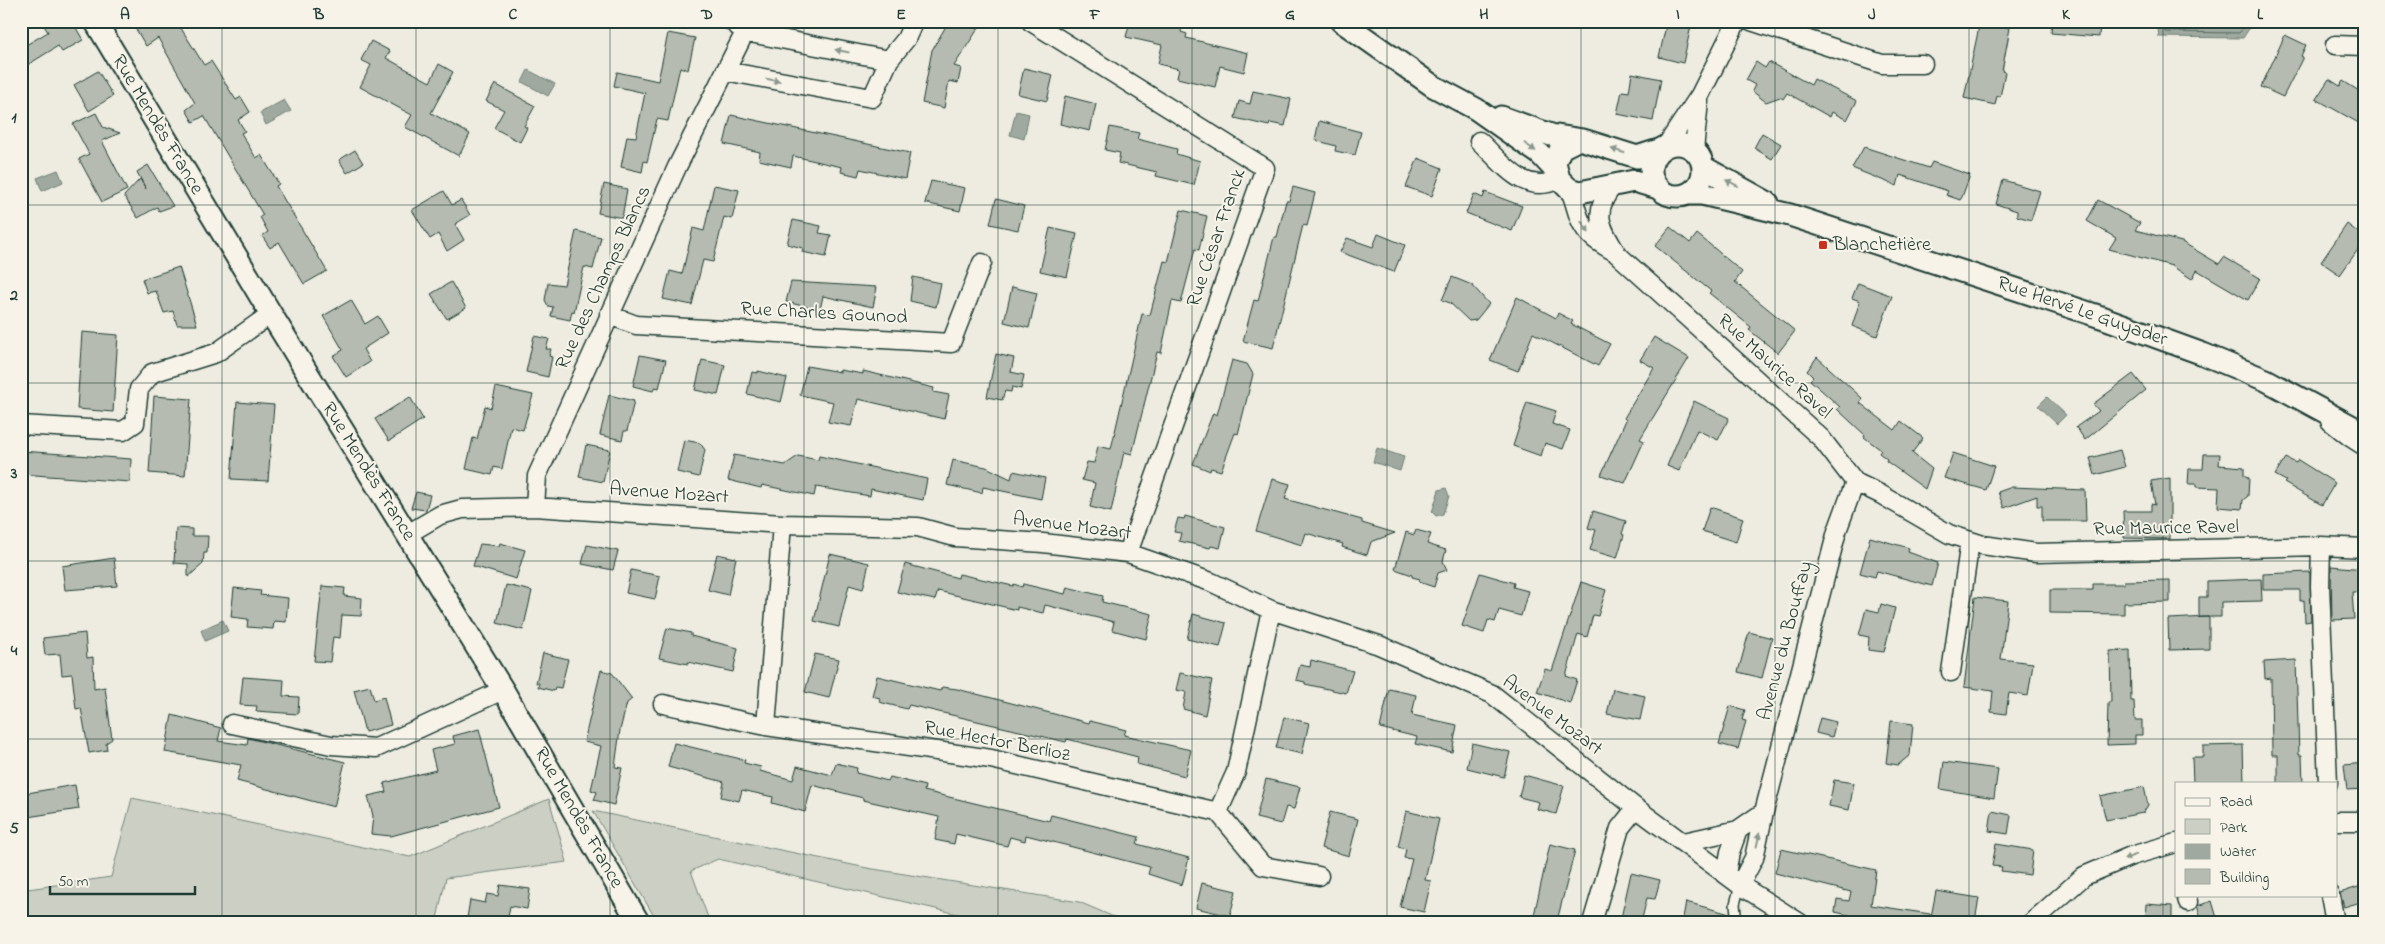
<svg xmlns="http://www.w3.org/2000/svg" width="2385" height="944" font-family="'Indie Flower',sans-serif">
  <style>
    .green { fill: #cccfc4; stroke: #76867c }
    .water { fill: #9fa99f; stroke: #6c7e74 }
    .lines { fill: none; stroke-linecap: round; stroke-linejoin: round }
    .shore { stroke: #52685f; stroke-width: 1 }
    .building { fill: #b5bbb0; stroke: #1f3d34 }
    .service-casing { stroke: #1f3d34; stroke-width: 12 }
    .minor-casing { stroke: #1f3d34; stroke-width: 21 }
    .tertiary-casing { stroke: #1f3d34; stroke-width: 25 }
    .service { stroke: #f7f3e8; stroke-width: 9 }
    .minor { stroke: #f7f3e8; stroke-width: 18 }
    .tertiary { stroke: #f7f3e8; stroke-width: 21 }
    .oneway { fill: #8b988e }
    .grid { fill: none; stroke: #1f3d34; stroke-width: 1; stroke-opacity: 0.55 }
    .poi-dot { fill: #c8321e; stroke: #f7f3e8; stroke-width: 2 }
    .labels { text-anchor: middle; dominant-baseline: central; stroke-width: 4; stroke-linejoin: round; paint-order: stroke }
    .street-label { font-size: 20px; fill: #1f3d34; stroke: #f7f3e8 }
    .poi-label { font-size: 20px; fill: #1f3d34; stroke: #f7f3e8; text-anchor: start }
    .neatline { fill: none; stroke: #1f3d34; stroke-width: 2 }
    .grid-label { font-size: 16px; text-anchor: middle; font-weight: bold; fill: #1f3d34 }
  </style>
  <rect width="100%" height="100%" fill="#eeece1"/>
  <filter id="ink" filterUnits="userSpaceOnUse"><feTurbulence type="fractalNoise" baseFrequency=".02" numOctaves="2"/><feDisplacementMap in="SourceGraphic" scale="10" xChannelSelector="R" yChannelSelector="G"/><feConvolveMatrix kernelMatrix="1 2 1 2 8 2 1 2 1" color-interpolation-filters="sRGB"/></filter>
  <g filter="url(#ink)">
    <path class="green" d="M132 798 410 857 549 799 567 862 446 878 436 923H21V890L111 877Z
      M593 811 867 868 1079 902 1128 923H997L718 859 691 871 710 923H658Z"/>
    <path class="water" d="M2157 21H2254L2243 38 2159 37Z
      M528 70 555 84 548 96 522 82Z
      M284 100 291 111 266 125 260 113Z
      M1016 111 1029 114 1024 139 1010 135Z
      M58 170 63 182 42 191 37 178Z
      M2047 397 2066 415 2057 424 2038 406Z
      M1377 448 1404 457 1400 471 1373 462Z
      M1446 488 1449 496 1443 514 1436 516 1432 512 1439 490Z
      M223 620 228 631 205 641 201 630Z"/>
    <g class="lines">
      <path class="shore" d="M2162 21 2165 32 2239 33 2249 21
        M2169 21 2171 26 2236 27 2241 21"/>
    </g>
    <path class="building" d="M41 21H72L83 40 62 52 58 46 21 69V48L48 32Z
      M131 21H186L179 25 204 65 211 61 236 100 241 97 250 112 238 120 245 131 241 133 256 158 261 155 279 184 276 186 327 271 304 284 279 242 270 248 262 236 268 232 260 217 263 215 204 116 193 122 186 110 195 103 158 38 146 46Z
      M949 21H983L954 66 961 68 958 83 949 81 944 108 922 103 932 50Z
      M1130 21H1183L1181 32 1187 34 1186 38 1248 53 1244 72 1220 66 1215 87 1177 78 1179 69 1158 64 1162 45 1126 37Z
      M1667 21H1692L1683 63 1659 57Z
      M2052 21H2100L2099 37 2051 33Z
      M1980 22 2010 28 2002 71 2005 72 2000 97 1997 96 1995 105 1964 98Z
      M668 33 695 38 688 70 680 67 668 121 657 119 647 162 644 161 642 172 621 167 627 136 636 137 645 93 614 86 617 72 658 81Z
      M2285 35 2306 45 2301 56 2303 57 2283 97 2261 87Z
      M371 41 390 51 386 58 430 82 439 64 453 72 431 113 470 134 459 156 405 127 412 115 360 87 371 65 361 60Z
      M1756 62 1765 68 1769 62 1811 85 1814 79 1857 101 1847 120 1832 112 1830 117 1787 93 1783 99 1780 97 1766 102 1752 91 1755 85 1746 80Z
      M1024 68 1053 75 1047 101 1018 94Z
      M98 71 113 96 89 111 74 85Z
      M1632 73 1661 79 1653 121 1617 114 1622 91 1629 92Z
      M2329 79 2340 86 2343 81 2364 94V126L2316 99Z
      M495 84 535 106 524 126 527 128 520 142 494 128 504 110 486 101Z
      M1253 91 1291 99 1285 126 1270 123 1269 126 1235 118 1239 101 1250 104Z
      M1065 96 1096 104 1090 131 1060 124Z
      M96 113 103 127 120 133 102 141 127 190 102 202 79 159 89 154 73 124Z
      M731 115 910 153 905 179 860 169 858 176 841 172 842 167 793 156 791 167 759 160 760 152 724 144Z
      M1319 121 1361 132 1355 155 1335 151 1336 146 1315 140Z
      M1110 127 1139 133 1137 139 1177 149 1176 154 1200 161 1194 185 1156 176 1157 172 1118 163 1120 153 1105 150Z
      M1762 133 1781 144 1772 159 1754 148Z
      M1864 147 1929 168 1932 162 1970 175 1962 197 1960 200 1946 195 1948 191 1900 175 1897 186 1852 168Z
      M355 150 363 163 347 173 339 160Z
      M1418 158 1442 168 1432 196 1406 187Z
      M148 165 173 206 159 211 157 207 138 218 124 196 140 179 146 189 137 172Z
      M2003 180 2040 191 2031 220 2017 216V211L1996 204Z
      M931 181 965 188 960 211 925 203Z
      M604 184 627 189 622 218 598 213Z
      M714 185 739 190 732 219 724 217 713 262 703 260 692 305 663 299 670 271 682 274 693 228 704 231Z
      M1293 187 1315 193 1307 226 1303 225 1273 348 1243 341 1254 300 1258 301 1274 237H1277L1286 201H1289Z
      M444 191 452 205 461 200 470 215 455 224 464 240 447 251 438 234 430 239 412 210Z
      M1485 192 1522 206 1512 231 1466 213 1474 194 1483 198Z
      M996 199 1024 206 1018 230 990 224Z
      M2098 200 2140 223 2135 230 2182 242 2219 264 2224 257 2260 278 2248 300 2197 270 2192 279 2172 266 2109 249 2116 238 2087 221Z
      M1181 210 1207 216 1199 250 1195 249 1181 303 1172 301 1161 353 1157 352 1132 454 1124 452 1111 512 1090 507 1095 483 1082 480 1087 462 1094 463 1098 446 1111 449 1142 314 1150 315 1164 261 1168 262Z
      M793 220 821 226 819 233 831 235 826 257 802 252 803 248 787 244Z
      M2347 224 2364 237V241L2340 275 2321 262Z
      M1670 227 1690 243 1697 234 1714 248 1742 272 1735 282 1795 331 1778 353 1749 330 1751 327 1709 293 1711 291 1655 246Z
      M1050 228 1077 234 1067 277 1040 271Z
      M576 231 601 237 593 269 584 267 574 312 572 311 570 320 551 316 553 307 548 306 545 300 548 283 564 285Z
      M1378 234 1405 245 1394 272 1340 252 1347 238 1373 247Z
      M179 267 197 325H177L173 311 164 313 156 291 147 293 142 279Z
      M913 277 941 283 936 307 910 301Z
      M1452 277 1472 285 1489 304 1476 320 1469 321 1450 303 1442 300Z
      M451 282 466 308 447 319 431 294Z
      M791 282 826 284 877 287 873 307 823 296 820 310 786 302Z
      M1858 283 1892 296 1877 336 1852 326 1860 301 1852 298Z
      M1012 287 1037 293 1029 328 1004 322Z
      M1517 297 1556 318 1558 313 1573 321 1571 324 1610 344 1598 366 1533 333 1518 371 1490 360Z
      M351 300 365 324 378 316 388 333 363 349 370 362 346 377 333 356 343 350 323 316Z
      M82 332 118 335 113 412 77 409Z
      M534 336 549 339 546 349H551L549 356 552 357 548 377 526 372Z
      M1654 337 1689 358 1640 439 1644 441 1625 483 1601 475 1626 420 1624 418 1654 368 1640 360Z
      M996 354 1014 358 1011 372 1024 375 1021 389 1012 387 1011 392 1005 391 1002 400 987 397Z
      M640 355 666 360 659 388 655 387 653 391 633 386Z
      M1817 357 1863 399 1860 403 1895 430 1901 421 1923 438 1912 453 1932 469 1925 489 1886 461 1887 459 1879 453 1881 450 1864 437 1865 435 1837 409 1840 407 1810 380 1813 377 1807 371Z
      M702 360 725 365 718 395 695 390Z
      M1232 360 1247 364 1253 374 1238 434 1235 433 1221 471 1211 468 1210 471 1193 464 1213 413 1217 415Z
      M807 366 840 372V370L863 374V371L934 388 933 392 949 395 944 419 858 399 851 426 828 422 833 402 800 395Z
      M758 371 787 378 781 402 747 394 752 372 758 373Z
      M2133 374 2146 390 2085 440 2076 427 2099 411 2093 404Z
      M496 387 533 395 523 430 511 427 502 469 494 467 492 475 466 469 473 438 477 439 485 406 491 408Z
      M609 395 634 401 627 431H624L622 440 600 435Z
      M154 396 191 399 185 476 149 473Z
      M410 397 423 419 389 441 375 419Z
      M1694 401 1729 418 1718 440 1697 430 1679 471 1667 466Z
      M237 402 274 405 268 481 231 479Z
      M1527 402 1556 411 1552 424 1570 430 1563 449 1545 443 1541 456 1513 446Z
      M684 440 700 443 705 450 699 477 677 472Z
      M586 445 610 450 603 482 579 477Z
      M2120 450 2125 467 2095 475 2090 458Z
      M21 451 131 459 130 482 21 474Z
      M1953 453 1994 466 1986 490 1944 478Z
      M2204 454H2220L2219 465 2244 467V475L2249 478 2248 496 2243 500 2242 509 2218 507 2219 488 2197 487V484H2188L2189 469H2203Z
      M734 455 785 465 798 456 818 460 819 456 927 479 923 500 871 489 870 496 816 487 814 496 762 485 761 488 728 480Z
      M2286 458 2296 463 2298 460 2335 483 2322 505 2284 483 2286 481 2275 475Z
      M953 460 986 467 1011 479 1013 471 1045 478 1041 499 983 487 982 493 947 485Z
      M2170 478V539L2124 538 2123 511H2151V504L2155 505 2151 481Z
      M1272 479 1290 484 1285 499 1362 520V523L1395 533 1371 542 1367 555 1342 547 1343 544 1306 533 1302 545 1256 531Z
      M2012 487 2085 490 2086 521H2042V506H2037V496L2004 508 1998 492Z
      M416 492 430 495 426 510 411 508Z
      M1710 507 1743 518 1736 542 1702 531Z
      M1593 511 1626 521 1622 534 1624 535 1617 558 1590 550 1596 530 1588 528Z
      M1185 516 1225 527 1220 548 1211 546 1210 548 1179 541 1181 533 1174 532 1178 518 1184 519Z
      M176 528 192 529V536H208L207 553H204L203 564 188 577V564L174 563Z
      M1416 530 1431 534 1427 544 1446 550 1443 561 1447 570 1438 573 1434 587 1419 582 1420 579 1412 577V575L1395 569 1406 532 1414 535Z
      M1870 537 1909 548 1908 552 1938 563 1932 586 1877 571 1875 577 1860 573Z
      M500 543 525 550 516 579 473 566 480 544 499 546Z
      M587 545 618 551 613 570 582 564Z
      M717 554 736 558 728 595 708 590Z
      M830 554 869 563 863 589 849 585 839 627 814 621Z
      M114 558 117 586 65 590 62 566Z
      M905 564 958 578 959 574 1013 586 1014 584 1022 587 1023 584 1065 594 1067 587 1103 596 1102 602 1152 614 1146 639 1112 630 1114 622 1045 605 1043 613 1017 607V610L938 591 935 600 897 592Z
      M2331 566 2364 569V587H2361V592H2352L2354 619 2332 620Z
      M631 570 660 576 655 599 626 593Z
      M2310 572 2311 621 2305 622 2304 600 2300 601V590H2263V574Z
      M1480 573 1514 583 1513 587 1528 591 1521 616 1499 610 1495 622 1488 620 1484 633 1462 626Z
      M2261 579 2262 601 2221 602V617H2199V597H2207V581Z
      M2170 580V602L2124 603V614L2050 613V590H2093V584H2124V581Z
      M1581 582 1606 590 1598 616 1593 615 1587 637 1578 634 1566 676 1577 680 1570 703 1537 692 1545 669 1552 671Z
      M506 585 532 591 523 630 497 623Z
      M322 586 345 588 344 596 362 598 361 616 342 615 340 638 333 637 330 662 314 661Z
      M234 588 261 591 260 595 288 598 286 622 274 621 273 629 247 627 248 619 231 617Z
      M1975 597 2008 601 2001 659 2033 663 2028 696 2009 693 2006 714 1991 712 1993 691 1964 687Z
      M1881 604 1895 608 1884 652 1868 650 1869 637 1859 635 1866 609 1879 612Z
      M1193 614 1226 623 1220 647 1187 639Z
      M2209 617V649L2169 650 2168 619Z
      M667 628 691 633V636L738 648 733 672 688 662V664L659 658Z
      M1749 632 1772 638 1762 678 1738 672Z
      M85 633 87 658 93 657 94 689 105 687 112 739 106 743 107 750 89 753 81 708 76 709 72 674 62 675 60 654 45 655 43 638Z
      M2130 650 2131 701H2134L2135 720H2142V735H2135V744L2107 745 2108 702H2111L2110 651Z
      M543 653 568 659 561 688 555 687 554 691 538 687 539 683H536Z
      M815 654 839 659 829 698 805 692Z
      M1311 660 1353 671 1346 693 1305 684V682L1296 680 1300 665 1310 667Z
      M2296 660 2299 755H2302L2303 783H2278V755H2272L2271 678 2265 679 2264 662Z
      M601 670 612 673 632 699 627 703 620 730 615 767 622 768 614 805 594 800 597 792 591 790 601 746 584 742Z
      M1180 673 1212 680 1205 715 1183 709 1186 692 1176 690Z
      M877 676 940 691 942 687 957 689 1089 723 1090 721 1126 730 1124 735 1191 750 1185 776 1137 764 1138 757 1067 739 1066 742 909 705 907 709 879 702 880 698 872 696Z
      M243 677 284 680 283 696 299 697 298 714 256 711 257 706 240 705Z
      M370 686 374 700 384 697 391 725 365 732 354 690Z
      M1389 689 1416 695 1412 715 1457 725 1452 752 1415 744 1417 737 1380 728Z
      M1613 689 1645 696 1640 720 1607 714Z
      M1730 706 1745 710 1742 720 1746 721 1738 749 1719 744Z
      M172 715 221 728 218 741 247 745 248 738 345 762 334 807 237 781 241 765 165 752Z
      M1284 717 1309 723 1302 754 1276 748Z
      M1820 718 1836 722 1832 737 1816 733Z
      M1891 721 1913 724 1910 755 1898 765 1886 763Z
      M479 729 499 807 391 836 371 834 373 816 368 796 386 792 384 783 436 770 431 750 455 744 453 736Z
      M674 743 745 760 744 763 761 767 760 771 793 780 797 766 832 775 836 763 857 768 856 773 888 781 890 777 925 786 924 791 1049 821 1051 815 1139 837 1137 844 1189 858 1182 885 1148 874 1150 867 1026 835 1025 841 1010 837 1007 846 956 834 954 844 935 840 939 817 863 800V798L812 785 805 812 772 803 773 797 742 790 739 801 721 797 724 782 668 767Z
      M1472 743 1510 752 1504 777 1467 768Z
      M2243 745 2244 783H2193L2192 757H2203V746Z
      M1944 762 1998 769 1994 798 1940 789Z
      M2364 763V789L2347 790 2344 765Z
      M1524 775 1564 786 1556 814 1537 809 1539 802 1519 797Z
      M1266 779 1300 787 1294 809 1286 807 1281 824 1256 818Z
      M1834 780 1854 783 1849 810 1829 806Z
      M75 785 79 809 21 818V794Z
      M2144 787 2148 805 2143 813 2106 820 2100 796Z
      M1406 811 1439 819 1425 880 1431 881 1424 912 1400 907 1412 859 1404 858 1406 849 1398 847Z
      M1992 811 2011 815 2008 834 1989 831Z
      M1330 812 1358 819 1349 856 1321 848Z
      M1550 844 1575 850 1557 921 1534 915Z
      M1996 844 2033 850 2030 875 2001 871 2002 867 1992 866Z
      M1781 849 1876 870 1871 905 1930 914 1929 923H1872V920L1835 912 1837 899 1849 901 1851 892 1775 873Z
      M1631 873 1660 880 1655 899 1647 898 1641 923 1621 918Z
      M1202 883 1236 891 1230 916 1196 908Z
      M500 885 530 889 527 909 510 906 507 923H484L467 918 470 900 485 903 487 894 498 896Z
      M2364 885V901L2344 907 2340 893Z
      M1936 891 1979 898 1975 921 1966 919 1965 923 1931 917Z
      M2212 901 2217 918 2203 923 2197 906Z
      M1686 902 1730 914 1731 923H1682Z
      M2146 904 2172 906V923H2145Z"/>
    <g class="lines">
      <g class="service-casing">
        <path id="service" d="M1737 923 1735 904 1740 885"/>
      </g>
      <g class="minor-casing">
        <path id="minor" d="M731 21 745 32
          M1030 21 1265 168 1128 553
          M1751 21 1882 64H1923
          M2335 45 2364 46
          M725 71 872 98 889 60 906 39 914 21
          M1479 141C1503 163 1524 197 1559 179
          M1666 146 1700 95 1737 21
          M1694 150 1699 101
          M1613 186C1591 212 1601 228 1617 254L1821 438 1855 482 1880 494 1949 534 1983 545 2036 553 2321 546 2364 548
          M1569 189C1576 201 1576 216 1584 227 1590 238 1602 244 1613 251
          M609 315 636 325 951 343 982 263
          M2330 421 2350 437 2364 446
          M21 425 123 431 135 423 139 389 152 373 216 353 271 314
          M535 507 537 476 677 167 745 32 889 60
          M782 524 766 726 991 759 1218 812 1236 772 1271 610
          M406 535 440 515 462 509 535 507 782 524 918 527 955 537 1043 543 1128 553 1211 582 1271 610 1379 645 1492 694 1636 808 1740 885 1800 923
          M2321 546 2320 586 2328 783
          M1951 672 1970 541
          M663 704 766 726
          M232 724 331 745 376 748 503 690
          M1218 812 1263 866 1319 876
          M1764 812 1837 531 1855 482
          M2336 821H2364
          M1684 842 1738 830
          M1726 874 1730 852 1738 830 1764 812 1754 858 1740 885
          M2186 895 2188 902
          M2330 895 2335 923
          M1592 923 1620 828 1636 808
          M2031 923 2084 876 2131 856 2176 843"/>
      </g>
      <g class="tertiary-casing">
        <path id="tertiary" d="M95 21 271 314 503 690 639 923
          M1341 21 1433 86 1476 109 1540 154 1555 170
          M1501 117 1551 135 1583 140 1637 157 1659 150
          M1577 140 1561 148 1555 162 1559 179 1569 189 1580 192 1634 181 1658 188
          M1651 170a26 26 0 1 1 52 0a26 26 0 1 1-52 0Z
          M1703 167 1768 203
          M1687 194H1702L1790 215 2101 317 2203 354 2266 380 2364 433"/>
      </g>
      <use href="#service" class="service"/>
      <use href="#minor" class="minor"/>
      <use href="#tertiary" class="tertiary"/>
    </g>
    <defs><path id="oneway-solid" d="M-6-.8H1V-3.2L6.5 0L1 3.2V.8H-6Z" transform="scale(1.25)"/></defs>
    <g class="oneway">
      <use href="#oneway-solid" transform="translate(842 51) rotate(-169)"/>
      <use href="#oneway-solid" transform="translate(773 80) rotate(10)"/>
      <use href="#oneway-solid" transform="translate(1530 147) rotate(35)"/>
      <use href="#oneway-solid" transform="translate(1618 151) rotate(-162)"/>
      <use href="#oneway-solid" transform="translate(1732 183) rotate(-154)"/>
      <use href="#oneway-solid" transform="translate(1585 227) rotate(56)"/>
      <use href="#oneway-solid" transform="translate(1758 840) rotate(-78)"/>
      <use href="#oneway-solid" transform="translate(2130 857) rotate(160)"/>
    </g>
  </g>
  <path class="grid" d="M222 21V923M416 21V923M610 21V923M804 21V923M998 21V923M1192 21V923M1387 21V923M1581 21V923M1775 21V923M1969 21V923M2163 21V923M21 205H2364M21 383H2364M21 561H2364M21 739H2364"/>
  <rect class="poi-dot" x="1818" y="240" width="10" height="10" rx="2.5"/>
  <g class="labels">
    <g class="street-label">
      <text transform="translate(157 125) rotate(59)">Rue Mendès France</text>
      <text transform="translate(1217 238) rotate(-71)">Rue César Franck</text>
      <text transform="translate(604 278) rotate(-65)">Rue des Champs Blancs</text>
      <text transform="translate(2082 312) rotate(19)">Rue Hervé Le Guyader</text>
      <text transform="translate(824 314) rotate(3)">Rue Charles Gounod</text>
      <text transform="translate(1774 367) rotate(42)">Rue Maurice Ravel</text>
      <text transform="translate(368 472) rotate(58)">Rue Mendès France</text>
      <text transform="translate(669 494) rotate(4)">Avenue Mozart</text>
      <text transform="translate(1072 527) rotate(7)">Avenue Mozart</text>
      <text transform="translate(2166 529) rotate(-1)">Rue Maurice Ravel</text>
      <text transform="translate(1786 641) rotate(-75)">Avenue du Bouffay</text>
      <text transform="translate(1552 716) rotate(37)">Avenue Mozart</text>
      <text transform="translate(997 742) rotate(11)">Rue Hector Berlioz</text>
      <text transform="translate(578 818) rotate(60)">Rue Mendès France</text>
    </g>
    <g class="poi-label">
      <text x="1833" y="245">Blanchetière</text>
    </g>
  </g>
  <rect width="2385" height="944" fill="none" stroke="#f7f3e8" stroke-width="55"/>
  <rect x="2175" y="782" width="162" height="115" fill="#f7f3e8" stroke="#a1aaa0"/>
  <rect x="2185" y="798" width="25" height="8" fill="#f7f3e8" stroke="#a1aaa0"/>
  <text x="2220" y="806" font-size="15" fill="#1f3d34">Road</text>
  <rect x="2185" y="819" width="25" height="15" fill="#cccfc4" stroke="#a1aaa0"/>
  <text x="2220" y="832" font-size="15" fill="#1f3d34">Park</text>
  <rect x="2185" y="844" width="25" height="15" fill="#9fa99f" stroke="#a1aaa0"/>
  <text x="2220" y="856" font-size="15" fill="#1f3d34">Water</text>
  <rect x="2185" y="869" width="25" height="15" fill="#b5bbb0" stroke="#a1aaa0"/>
  <text x="2220" y="882" font-size="15" fill="#1f3d34">Building</text>
  <path d="M50 886v8h145v-8" fill="none" stroke="#1f3d34" stroke-width="2.5"/>
  <text x="58" y="886" font-size="15" fill="#1f3d34" stroke="#f7f3e8" stroke-width="4" paint-order="stroke">50 m</text>
  <rect x="28" y="28" width="2330" height="888" class="neatline"/>
  <g class="grid-label">
    <text x="125" y="19">A</text>
    <text x="319" y="19">B</text>
    <text x="513" y="19">C</text>
    <text x="707" y="19">D</text>
    <text x="901" y="19">E</text>
    <text x="1095" y="19">F</text>
    <text x="1290" y="19">G</text>
    <text x="1484" y="19">H</text>
    <text x="1678" y="19">I</text>
    <text x="1872" y="19">J</text>
    <text x="2066" y="19">K</text>
    <text x="2260" y="19">L</text>
    <text x="14" y="122">1</text>
    <text x="14" y="300">2</text>
    <text x="14" y="478">3</text>
    <text x="14" y="655">4</text>
    <text x="14" y="833">5</text>
  </g>
</svg>
